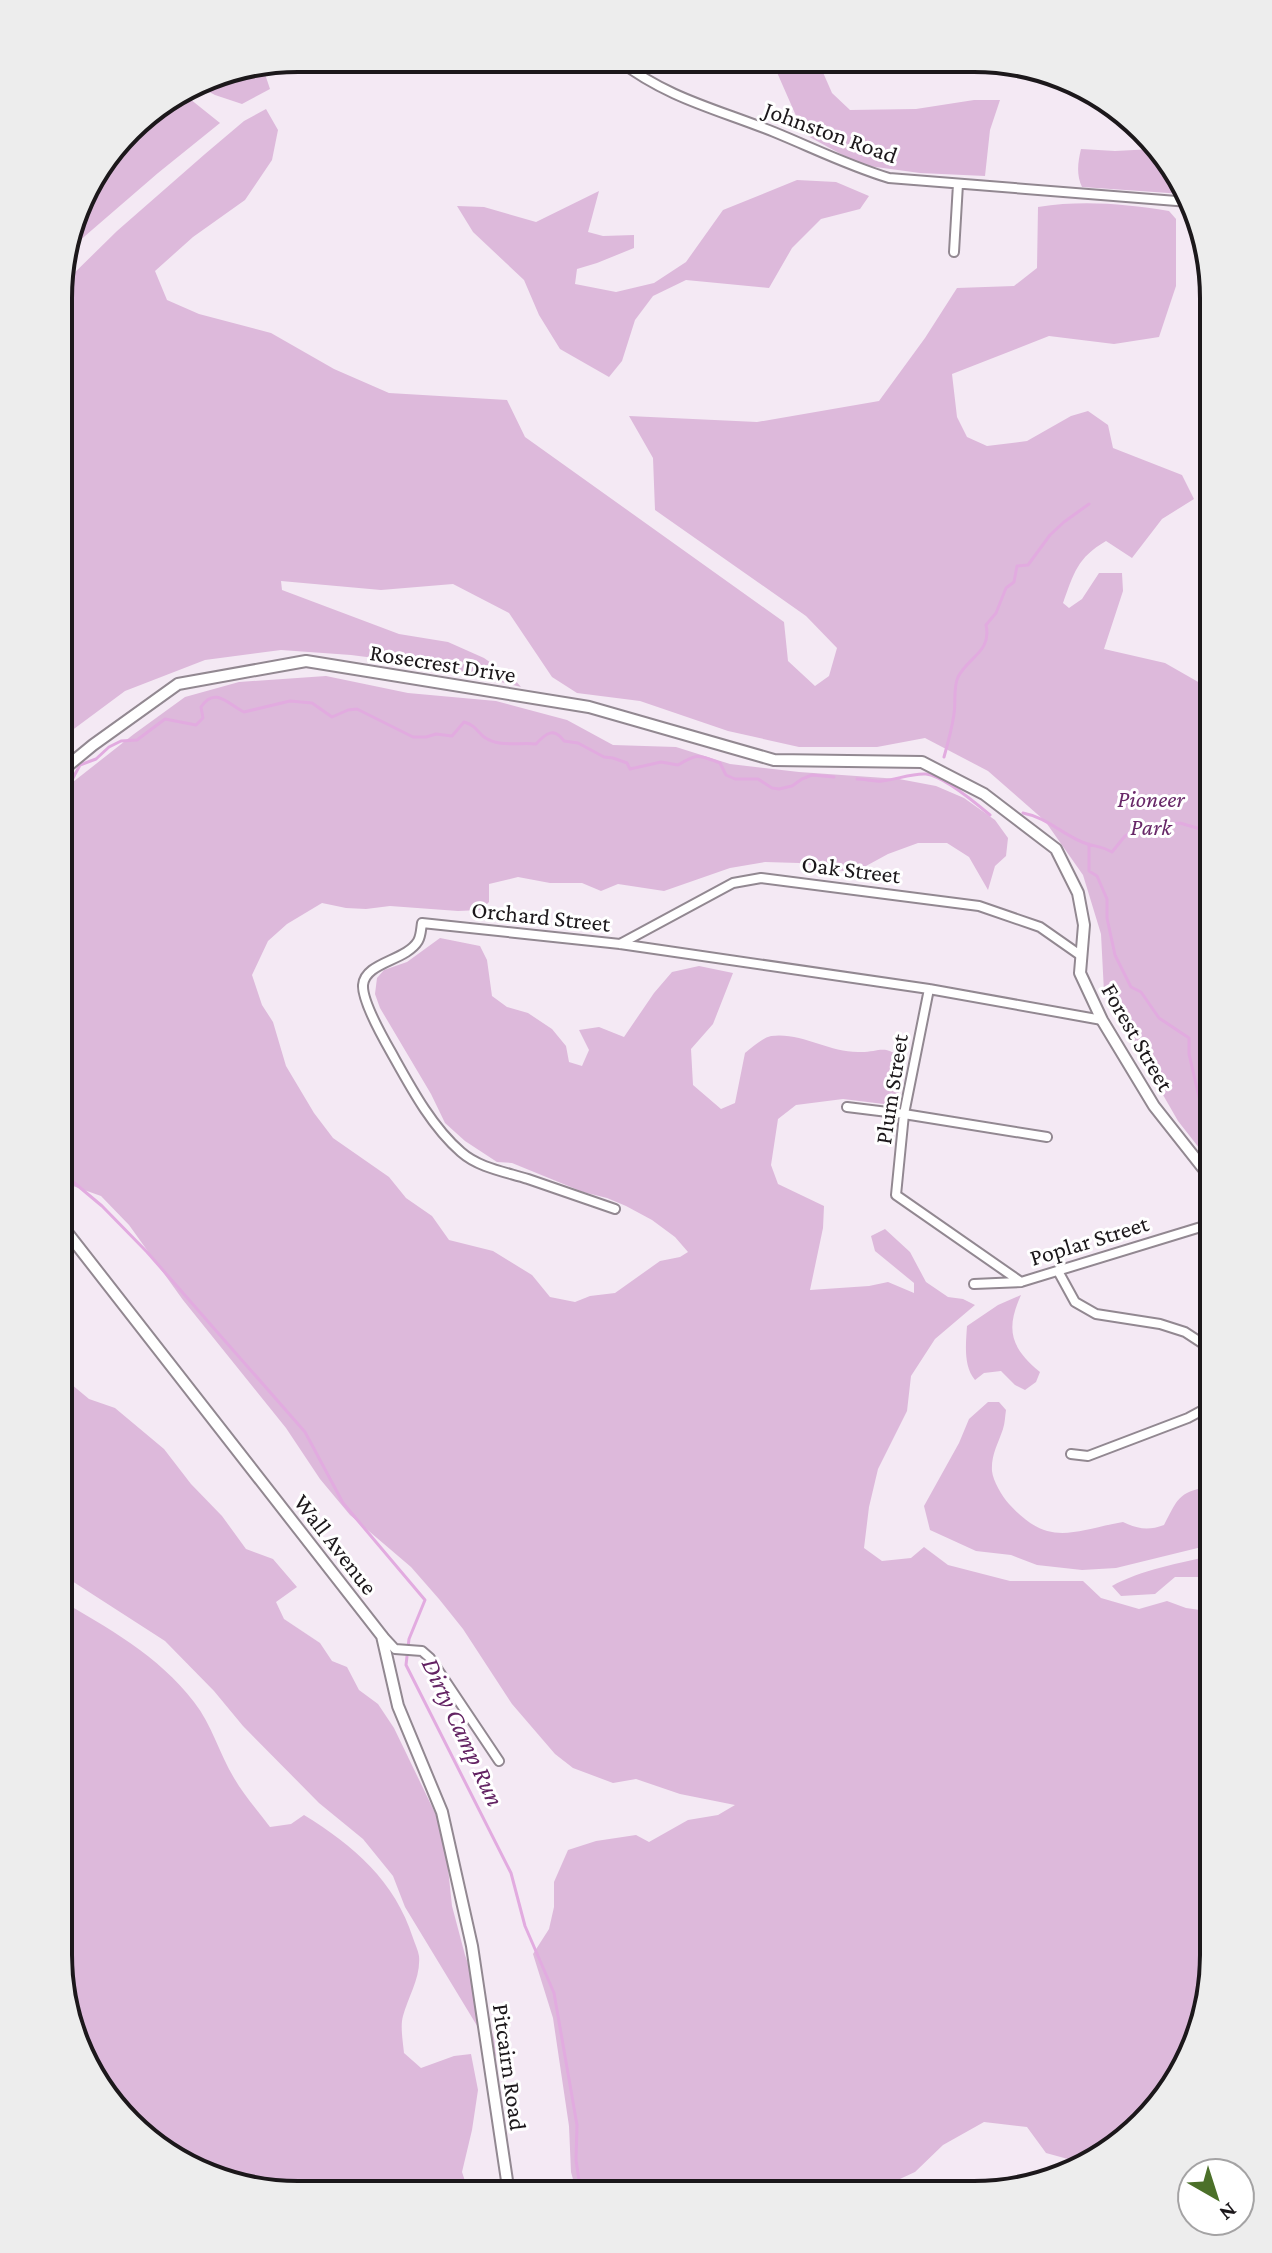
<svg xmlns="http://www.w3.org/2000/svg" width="1272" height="2253" font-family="'Crimson Pro',serif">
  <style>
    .green { fill: #ddb9db }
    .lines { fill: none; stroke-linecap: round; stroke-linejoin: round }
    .stream { stroke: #e2abe0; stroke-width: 3 }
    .minor-casing { stroke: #928891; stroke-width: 12 }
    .tertiary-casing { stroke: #928891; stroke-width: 14 }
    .minor { stroke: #fff; stroke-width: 8 }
    .tertiary { stroke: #fff; stroke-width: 10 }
    .labels { text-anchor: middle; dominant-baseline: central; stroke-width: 6; stroke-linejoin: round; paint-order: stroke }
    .street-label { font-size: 24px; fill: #1c181b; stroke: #fff }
    .park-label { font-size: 24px; font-style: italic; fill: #682868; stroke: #fff }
    .water-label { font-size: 26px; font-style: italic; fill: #632363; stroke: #fff }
    .rim { fill: none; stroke: #1c181b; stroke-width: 4 }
  </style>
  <rect width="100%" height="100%" fill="#f4e9f4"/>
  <path class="green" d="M772 61H818L832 93 850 110 916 109 974 100H1000L990 130 985 176 920 173 861 165 804 134Z
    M267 64 264 71 270 89 242 104 215 95 194 84 206 76Z
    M176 95 190 99 220 123 158 173 63 255 83 191 139 118Z
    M266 109 278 130 272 160 245 200 193 237 155 271 167 300 199 314 271 333 334 369 389 393 507 400 525 437 784 622 788 661 815 686 829 676 837 648 806 616 655 510 653 458 629 416 757 422 879 401 925 338 957 288 1014 286 1037 268 1038 207C1084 200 1124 204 1169 211L1176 219V286L1159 337 1114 344 1049 336 952 374 957 417 967 437 987 446 1027 441 1071 416 1088 411 1108 425 1113 448 1182 475 1194 499 1162 519 1132 558 1106 541C1077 558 1074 573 1063 603L1069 608 1082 599 1099 573H1122L1123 591 1104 649 1165 663 1214 691V1167L1178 1121 1104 992 1101 934 1083 875 1045 821 988 771 925 738 877 747H799L728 731 640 701 577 693 552 677 509 613 453 584 381 590 281 581 282 590 399 634 448 642 484 658 514 679 521 687 437 666 351 655 281 650 205 660 125 691 59 740 60 287 117 231 205 154 244 121Z
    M1081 149 1115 151 1153 149 1183 194 1082 187C1076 174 1078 162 1081 149Z
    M797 180 836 182 869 196 860 209 821 219 792 248 769 288 686 280 653 296 635 320 622 361 609 377 560 349 539 315 524 280 473 232 457 206 484 207 536 222 599 191 588 232 603 236 634 235V248L597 263 577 269 575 284 616 292 654 283 686 262 723 210Z
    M326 676 408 693 496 701 567 720 613 745 676 747 730 764 799 772 899 779 936 786 964 798 995 820 1008 838 1006 856 995 866 988 890 969 857 947 843H918L888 854 866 866 849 872 799 863 765 862 730 868 664 891 618 884 601 891 582 883H550L518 877 489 884V902L481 910 458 911 390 906 366 909 346 908 322 903 287 924 268 941 252 975 262 1005 273 1022 286 1066 314 1113 333 1138 389 1177 406 1198 432 1216 449 1240 493 1251 532 1275 550 1297 575 1302 590 1296 615 1293 660 1261 680 1257 688 1252 675 1237 652 1220 626 1206 607 1198 583 1192 512 1163 497 1162 465 1141 445 1123 431 1094 380 1008 375 994 377 978 384 970 407 962 440 938 480 946 487 960 492 996 507 1007 528 1013 552 1029 566 1046 569 1062 582 1066 589 1050 579 1030 599 1027 624 1037 654 993 672 972 699 966 733 973 713 1024 691 1049 693 1085 721 1109 735 1103 745 1053C753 1047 762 1038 771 1036 801 1032 828 1052 858 1052 880 1053 884 1042 904 1061L901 1089 892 1105 843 1099 796 1105 778 1119 771 1165 778 1184 824 1206 823 1228 810 1290 869 1286 888 1282 914 1293V1283L875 1251 871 1236 885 1229 910 1252 926 1282 948 1297 963 1299 975 1305 935 1339 911 1376 907 1411 878 1469 869 1507 864 1548 882 1561 911 1558 924 1547 948 1565 1010 1581H1083L1101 1598 1139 1609 1167 1601 1186 1608 1214 1612 1213 1972 1196 2047 1164 2102 1120 2146 1086 2164 1046 2153 1027 2127 984 2122 943 2145 915 2172 889 2184 891 2195 577 2194 571 2172 569 2126 553 2018 533 1954 549 1929 554 1907V1882L568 1850 596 1841 636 1835 649 1842 688 1820 718 1815 735 1805 680 1794 636 1779 613 1783 573 1768 555 1754 512 1704 463 1629 439 1599 411 1567 350 1515 320 1479 286 1428 183 1300 129 1225 101 1196 59 1181V793L134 734 185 697 239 682Z
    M1021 1295C1005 1330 1011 1348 1040 1372L1036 1382 1025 1390 1015 1385 1001 1371 984 1373 975 1380C963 1366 966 1343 967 1326L998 1305Z
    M59 1374 89 1399 115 1408 164 1449 191 1484 222 1516 246 1549 273 1559 297 1587 276 1602 284 1619 320 1643 332 1661 347 1667 359 1690 378 1704 394 1728 438 1819 446 1849 452 1906 465 1955 494 2038 496 2057 405 1907 393 1876 363 1839 319 1803 243 1726 214 1691 165 1641 58 1572Z
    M988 1402H999L1006 1410C1005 1416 1005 1423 1003 1429 998 1444 991 1455 992 1471 993 1481 1002 1496 1009 1504 1049 1548 1072 1531 1123 1522 1138 1529 1148 1531 1164 1525 1180 1494 1179 1493 1214 1485V1544L1116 1568 1082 1570 1037 1565 1011 1555 976 1551 930 1530 924 1506 959 1443 969 1419Z
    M1214 1555V1584L1198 1577H1175L1155 1594 1121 1596 1112 1586C1140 1570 1181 1563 1214 1555Z
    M58 1599C107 1627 159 1656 194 1702 212 1725 219 1753 234 1778 244 1795 258 1811 270 1827L291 1824 304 1815C354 1846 395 1881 413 1938 415 1944 418 1950 419 1956 421 1977 408 1997 403 2016 400 2026 403 2042 404 2053L421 2068 454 2056 471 2054 478 2090 472 2130 462 2172 469 2193H266L151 2145 99 2089 71 2033 58 1955Z"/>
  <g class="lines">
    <path class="stream" d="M944 757C948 743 952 728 954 714 956 702 953 688 958 677 968 657 992 652 986 625L996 613 1006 588 1014 582 1017 566 1028 565 1050 535 1064 522 1089 504
      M857 779C865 779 874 782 882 781 896 780 911 773 926 774 943 776 977 804 990 815
      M59 791 73 778 80 765 96 759 109 747 121 741 137 740 165 719 196 725 203 718 201 707C215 686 228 704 244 712L290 701 312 703 332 717 348 710 357 709 413 737H426L436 734 452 736 464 722C475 725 477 731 484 737 500 748 519 742 536 744 546 733 554 727 564 741L578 743 604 757 613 758 627 763 630 769 661 762 678 765C698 753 698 755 720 763L726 775 735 779H758L772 788 779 789 792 786 802 779 812 775 834 777
      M1023 813C1045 817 1061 833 1082 842 1093 847 1100 845 1112 852L1125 836 1145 824 1153 826 1180 823 1214 833
      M1089 844V871L1097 876 1107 899V918L1115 955 1131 987 1141 992 1159 1018 1189 1038V1054L1200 1101 1214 1120
      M59 1170 102 1206 147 1252 305 1432 343 1503 425 1600 409 1639 406 1665 511 1873 525 1926 554 1993 577 2125 576 2160 581 2194"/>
    <g class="minor-casing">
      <path id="minor" d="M618 60C669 99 717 109 774 132 813 148 849 166 889 178L1189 202
        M954 252 958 184
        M620 944 733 883 761 878 979 906 1040 927 1080 955
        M929 989 904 1114 896 1195 1021 1282
        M847 1107 904 1114 1047 1137
        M615 1209C586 1199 557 1189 528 1179 506 1172 479 1168 461 1152 431 1126 410 1086 391 1052 383 1038 362 1001 363 985 365 962 406 961 418 941 421 936 421 929 422 923L620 944 929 989 1102 1020
        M1058 1271 1075 1302 1096 1314 1160 1324 1185 1332 1214 1351
        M974 1284 1021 1282 1214 1223
        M1071 1454 1088 1456 1188 1418 1214 1404
        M383 1636 395 1649 422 1651 430 1658 499 1761"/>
    </g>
    <g class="tertiary-casing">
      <path id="tertiary" d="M59 773 93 745 178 684 306 661 589 707 774 760 922 762 984 794 1056 849 1078 893 1084 925 1080 973 1102 1020 1154 1106 1214 1182
        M59 1222 382 1636 398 1706 442 1812 472 1946 509 2194"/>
    </g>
    <use href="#minor" class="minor"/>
    <use href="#tertiary" class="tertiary"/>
  </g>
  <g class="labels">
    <g class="street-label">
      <text transform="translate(831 132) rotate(20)">Johnston Road</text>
      <text transform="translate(443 663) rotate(9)">Rosecrest Drive</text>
      <text transform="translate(851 869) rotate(7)">Oak Street</text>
      <text transform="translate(541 916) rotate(6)">Orchard Street</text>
      <text transform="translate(1138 1037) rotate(60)">Forest Street</text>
      <text transform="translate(891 1089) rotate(-81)">Plum Street</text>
      <text transform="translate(1089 1240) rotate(-17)">Poplar Street</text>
      <text transform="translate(336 1544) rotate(52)">Wall Avenue</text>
      <text transform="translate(510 2067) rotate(82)">Pitcairn Road</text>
    </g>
    <g class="park-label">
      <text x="1151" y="798">Pioneer<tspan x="1151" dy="28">Park</tspan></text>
    </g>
    <g class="water-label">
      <text transform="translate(463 1732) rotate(65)">Dirty Camp Run</text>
    </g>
  </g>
  <path d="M0 0H1272V2253H0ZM298 72H974A226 226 0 0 1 1200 298V1955A226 226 0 0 1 974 2181H298A226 226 0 0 1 72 1955V298A226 226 0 0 1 298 72Z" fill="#ededed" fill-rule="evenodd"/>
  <path class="rim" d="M298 72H974A226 226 0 0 1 1200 298V1955A226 226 0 0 1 974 2181H298A226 226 0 0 1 72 1955V298A226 226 0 0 1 298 72Z"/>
  <g transform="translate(1216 2197) rotate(141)"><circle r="38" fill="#ffffff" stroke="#a4a3a4" stroke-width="2"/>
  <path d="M0-6L14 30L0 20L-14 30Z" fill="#4b7029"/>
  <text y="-12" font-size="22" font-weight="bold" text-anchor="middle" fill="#1c181b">N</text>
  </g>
</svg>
